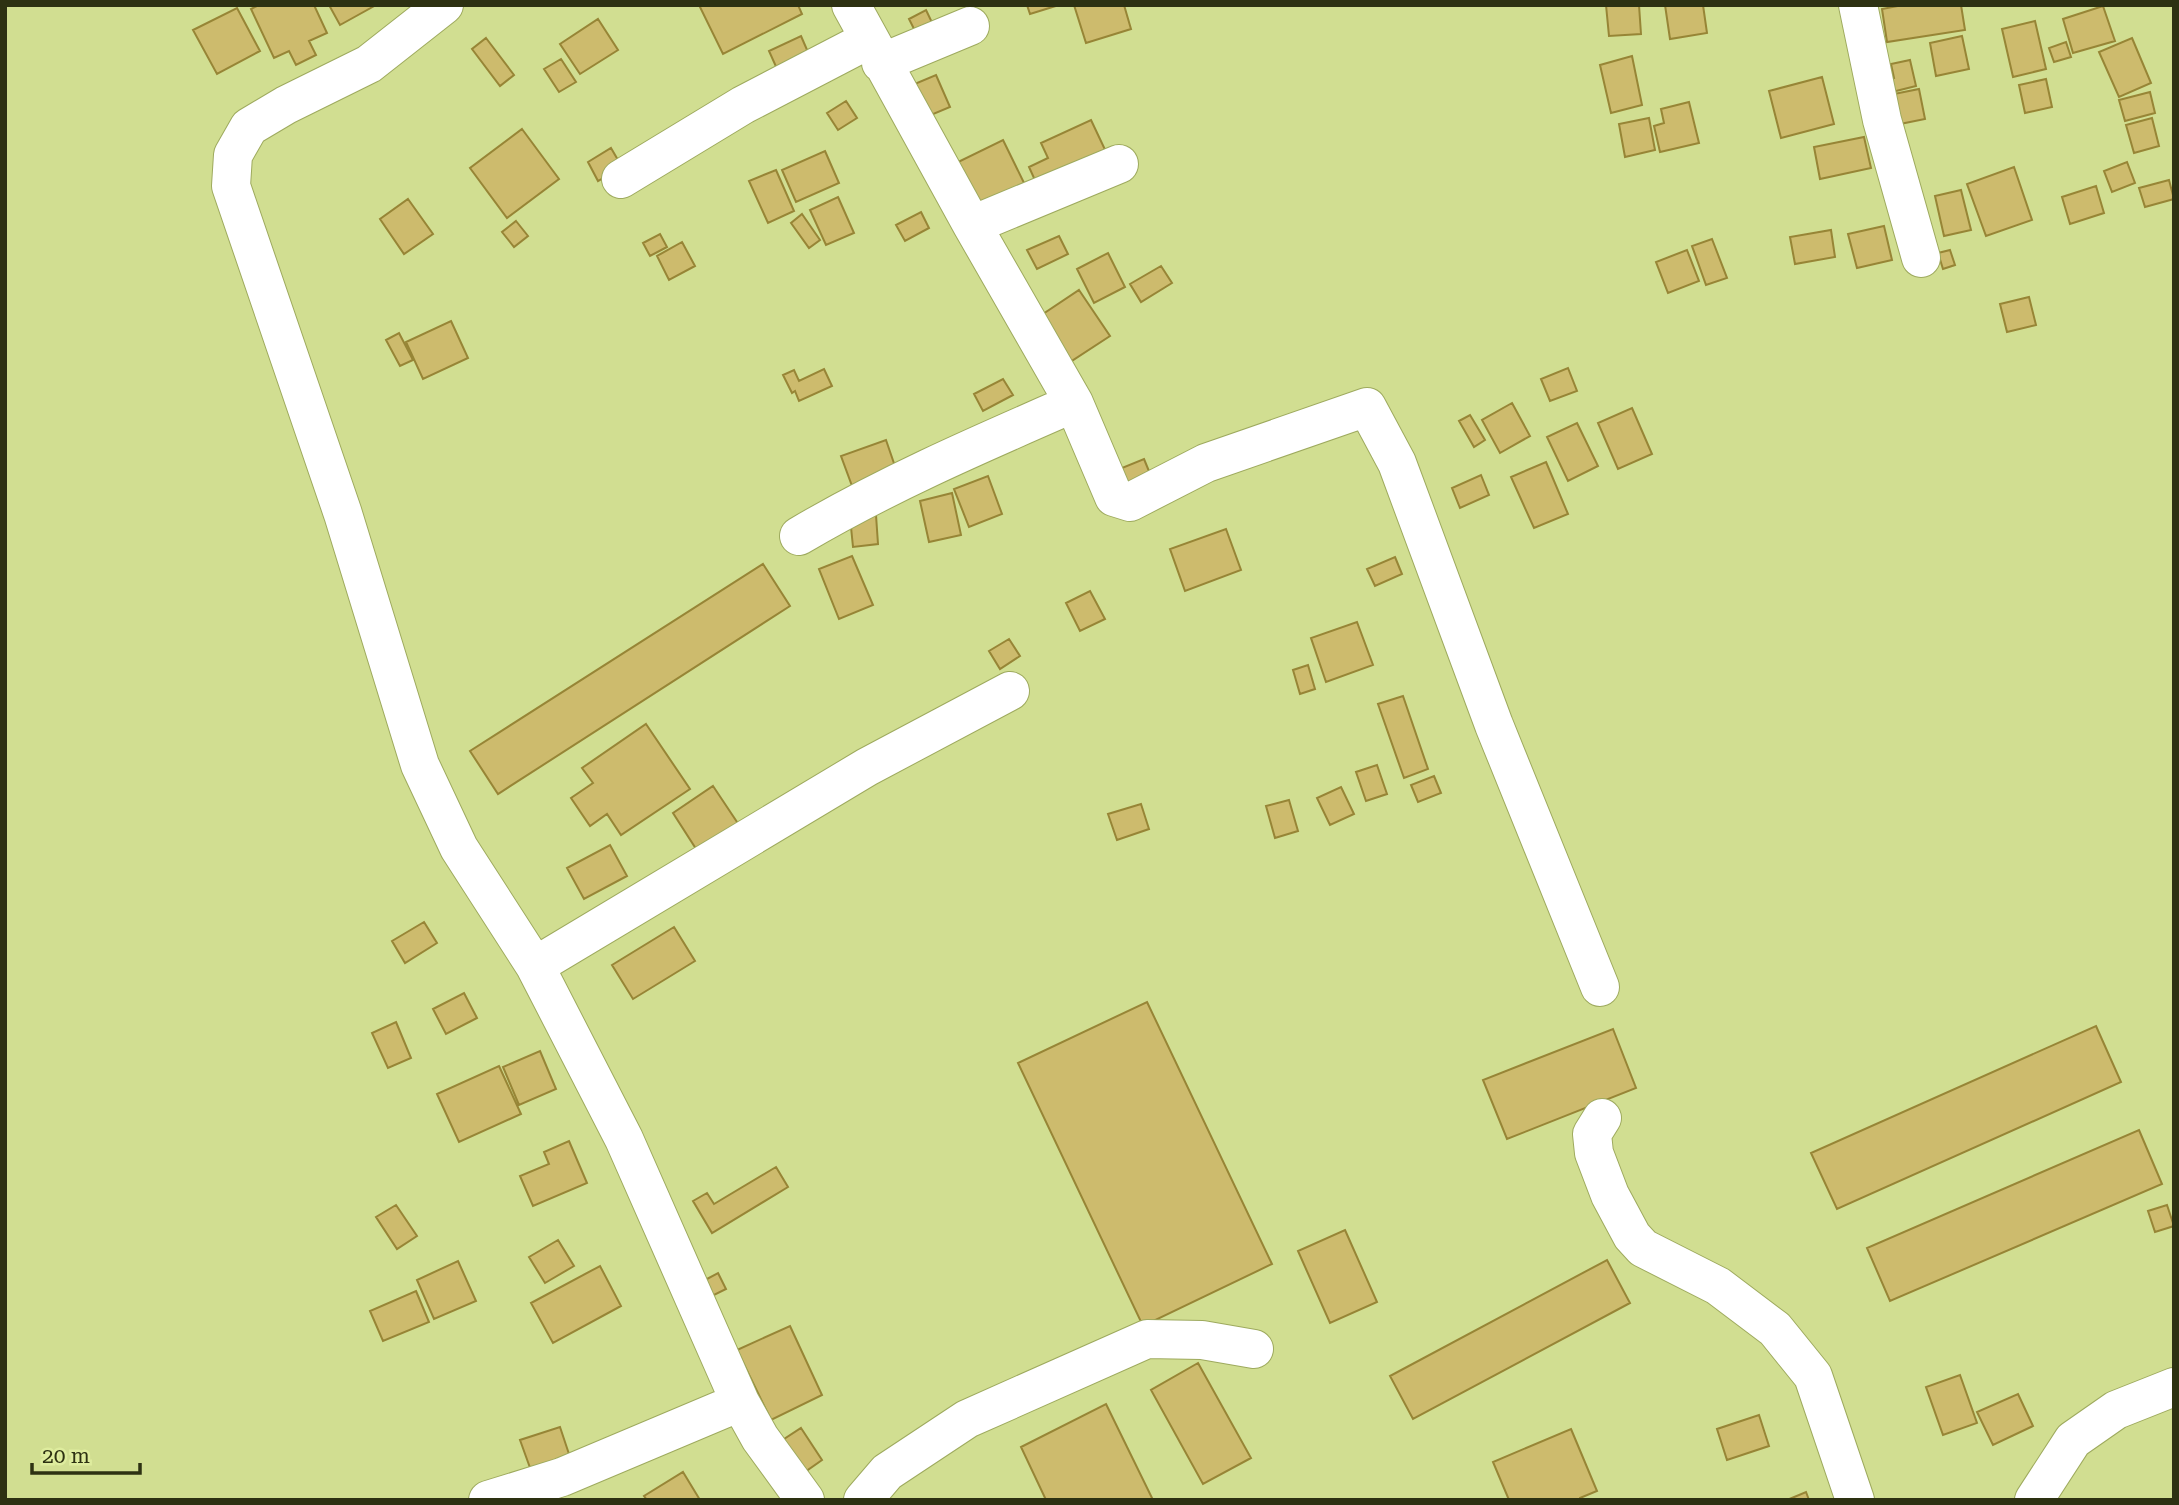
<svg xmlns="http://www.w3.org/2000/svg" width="2179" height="1505" font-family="'Roboto Serif',serif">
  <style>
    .building { fill: #cdbb6d; stroke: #978536; stroke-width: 2 }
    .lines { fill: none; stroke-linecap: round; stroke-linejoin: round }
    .street-casing { stroke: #9eaa5e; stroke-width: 40 }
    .street { stroke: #fff; stroke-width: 38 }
  </style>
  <rect width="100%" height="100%" fill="#d1de91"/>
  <path class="building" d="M259 5H314L327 33 309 41 316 55 296 65 289 51 274 58 251 9Z
    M329 5H376L340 25Z
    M699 5H798L802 14 723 54Z
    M1027 5H1059L1030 14Z
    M1074 5H1124L1131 29 1086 43Z
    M1606 5H1639L1641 34 1609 36Z
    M1665 5H1703L1707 33 1670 39Z
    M1903 5H1961L1965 30 1887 42 1882 9Z
    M2103 6 2115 41 2073 53 2063 19Z
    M237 8 260 51 217 74 193 30Z
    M926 10 937 33 920 41 909 19Z
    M598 19 618 50 580 74 560 44Z
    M2035 21 2046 69 2013 77 2002 29Z
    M801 36 814 66 782 80 769 51Z
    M1962 36 1969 69 1936 76 1930 43Z
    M486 38 514 75 500 86 472 49Z
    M2132 38 2151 83 2119 97 2099 52Z
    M2066 42 2071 57 2054 62 2049 48Z
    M1632 56 1642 105 1611 113 1600 65Z
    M561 59 576 82 559 92 544 69Z
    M1910 60 1916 86 1892 92 1889 79 1894 78 1891 64Z
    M936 75 950 107 919 120 905 88Z
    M1822 77 1834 124 1781 138 1769 91Z
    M2046 79 2052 107 2025 113 2019 85Z
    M1919 89 1925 119 1895 125 1889 95Z
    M2150 92 2155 113 2125 121 2119 100Z
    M846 101 857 118 838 130 827 113Z
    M1689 102 1699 143 1660 152 1654 126 1664 123 1661 109Z
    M1649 118 1655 150 1625 157 1619 124Z
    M2152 118 2159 146 2134 153 2126 125Z
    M1091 120 1108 156 1038 187 1029 167 1048 158 1041 143Z
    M522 129 559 179 507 218 470 168Z
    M1864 137 1871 168 1820 179 1814 147Z
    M1003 140 1027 189 976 214 952 165Z
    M611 148 622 167 598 181 588 162Z
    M825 151 839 183 796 202 782 170Z
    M2127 162 2135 183 2112 192 2104 171Z
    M2014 167 2032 220 1986 236 1967 184Z
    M776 170 794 211 768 223 749 181Z
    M2169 180 2174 199 2145 207 2139 188Z
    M2096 186 2104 213 2070 224 2062 197Z
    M1961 190 1971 230 1944 236 1935 196Z
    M838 197 854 233 826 245 810 210Z
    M408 199 433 234 404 254 380 219Z
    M921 212 929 228 905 241 896 225Z
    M802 214 820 240 809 248 791 223Z
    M516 221 528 236 514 247 502 232Z
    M1884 226 1892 260 1857 268 1848 234Z
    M1831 230 1835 257 1795 264 1790 237Z
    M660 234 667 247 650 256 643 243Z
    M1059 236 1068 254 1037 269 1027 250Z
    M1712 239 1727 278 1706 285 1692 246Z
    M682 242 695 266 669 280 657 256Z
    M1687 250 1699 281 1668 293 1656 262Z
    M1950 250 1955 265 1943 269 1938 253Z
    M1108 253 1125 287 1094 303 1077 269Z
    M1161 266 1172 283 1141 302 1130 284Z
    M1079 290 1110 336 1067 364 1037 318Z
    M2029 297 2036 325 2007 332 2000 304Z
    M451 321 468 358 423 379 406 342Z
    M399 333 413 360 400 366 386 340Z
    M1568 368 1577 391 1550 401 1541 379Z
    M824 369 832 386 799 401 795 391 792 393 783 375 794 370 799 381Z
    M1003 379 1013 395 983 411 974 394Z
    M1512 403 1530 436 1500 453 1482 420Z
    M1632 408 1652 454 1618 469 1598 423Z
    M1470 415 1485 440 1474 447 1459 421Z
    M1577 423 1598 466 1568 481 1547 437Z
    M886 440 899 478 855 494 841 456Z
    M1144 459 1153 481 1126 492 1117 470Z
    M1546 462 1568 514 1534 528 1511 477Z
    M1481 475 1489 495 1460 508 1452 488Z
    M988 476 1002 514 969 527 954 489Z
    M952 493 961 535 929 542 920 501Z
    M876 515 878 544 853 547 850 517Z
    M1226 529 1241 570 1185 591 1170 549Z
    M852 556 873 605 839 619 819 569Z
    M1395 557 1402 574 1375 586 1367 569Z
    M763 564 790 606 498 794 470 751Z
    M1090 591 1105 619 1080 631 1066 603Z
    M1357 622 1373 665 1326 682 1311 638Z
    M1009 639 1020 656 1000 669 989 651Z
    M1308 665 1315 689 1300 694 1293 670Z
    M1403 696 1428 769 1404 778 1378 704Z
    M646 724 690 789 621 835 607 814 590 826 571 798 593 783 582 768Z
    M1377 765 1387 794 1366 801 1356 772Z
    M1434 776 1441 793 1418 802 1411 785Z
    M713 786 741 828 700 855 673 813Z
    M1341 787 1354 814 1330 825 1317 798Z
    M1289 800 1298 831 1275 838 1266 806Z
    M1141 804 1149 829 1117 840 1108 814Z
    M610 845 627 876 584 899 567 868Z
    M424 922 437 943 405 963 392 941Z
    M674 927 695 961 633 999 612 965Z
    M464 993 477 1018 446 1034 433 1009Z
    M1147 1002 1272 1264 1143 1326 1018 1063Z
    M396 1022 411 1058 388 1068 372 1033Z
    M2096 1026 2121 1082 1837 1209 1811 1153Z
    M1613 1029 1636 1088 1507 1139 1483 1080Z
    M540 1051 556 1089 519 1105 503 1067Z
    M499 1066 521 1114 459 1142 437 1094Z
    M2139 1130 2162 1184 1890 1301 1867 1248Z
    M569 1141 587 1183 533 1206 520 1176 549 1164 544 1152Z
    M776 1167 788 1187 712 1233 693 1201 707 1193 714 1204Z
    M396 1205 417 1236 397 1249 376 1217Z
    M2167 1205 2174 1226 2155 1232 2148 1211Z
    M1345 1230 1377 1302 1330 1323 1298 1251Z
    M558 1240 574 1266 545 1283 529 1257Z
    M1607 1260 1630 1303 1413 1419 1390 1376Z
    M458 1261 476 1301 434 1319 417 1280Z
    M600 1266 621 1306 553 1343 531 1303Z
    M718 1273 726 1289 712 1296 705 1280Z
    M416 1291 429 1322 383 1341 370 1311Z
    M790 1326 822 1395 771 1420 737 1350Z
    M1198 1363 1251 1458 1203 1484 1151 1390Z
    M1960 1375 1977 1423 1943 1435 1926 1387Z
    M2018 1394 2033 1426 1993 1445 1977 1412Z
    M1106 1404 1153 1500H1046L1021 1447Z
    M1759 1415 1769 1446 1727 1460 1717 1429Z
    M560 1427 572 1463 533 1476 520 1440Z
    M801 1428 822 1460 802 1474 781 1441Z
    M1571 1429 1597 1491 1580 1498V1500H1509L1493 1462Z
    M683 1472 700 1500H647L644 1496Z
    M1806 1492 1809 1500H1787Z"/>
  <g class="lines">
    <g class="street-casing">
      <path id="street" d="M444 5 369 64 286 105 249 127 233 155 231 186 343 514 420 765 459 848 535 966 624 1139 740 1402 760 1438 805 1500
        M851 5 972 225
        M1858 5 1882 120 1921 258
        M881 63 970 26
        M1119 164 972 225 1074 403 1114 497 1130 502 1206 463 1367 407 1397 463 1494 725 1600 987
        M621 179 743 105 868 40
        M799 536C887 484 980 444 1074 403
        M535 966 867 767 1010 691
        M1602 1118 1592 1134 1594 1153 1610 1195 1632 1236 1643 1248 1718 1286 1775 1329 1813 1376 1855 1500
        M488 1500 562 1477 740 1402
        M863 1500 887 1472 967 1419 1147 1339 1202 1340 1254 1349
        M2034 1500 2073 1440 2116 1410 2174 1387"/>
    </g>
    <use href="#street" class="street"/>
  </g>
  <rect width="2179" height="1505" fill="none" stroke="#2d3112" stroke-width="14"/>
  <path d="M32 1463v10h108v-10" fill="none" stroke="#2d3112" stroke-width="3.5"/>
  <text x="42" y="1463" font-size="21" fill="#2d3112" stroke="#deec9e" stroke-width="5" paint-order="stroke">20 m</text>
</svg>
